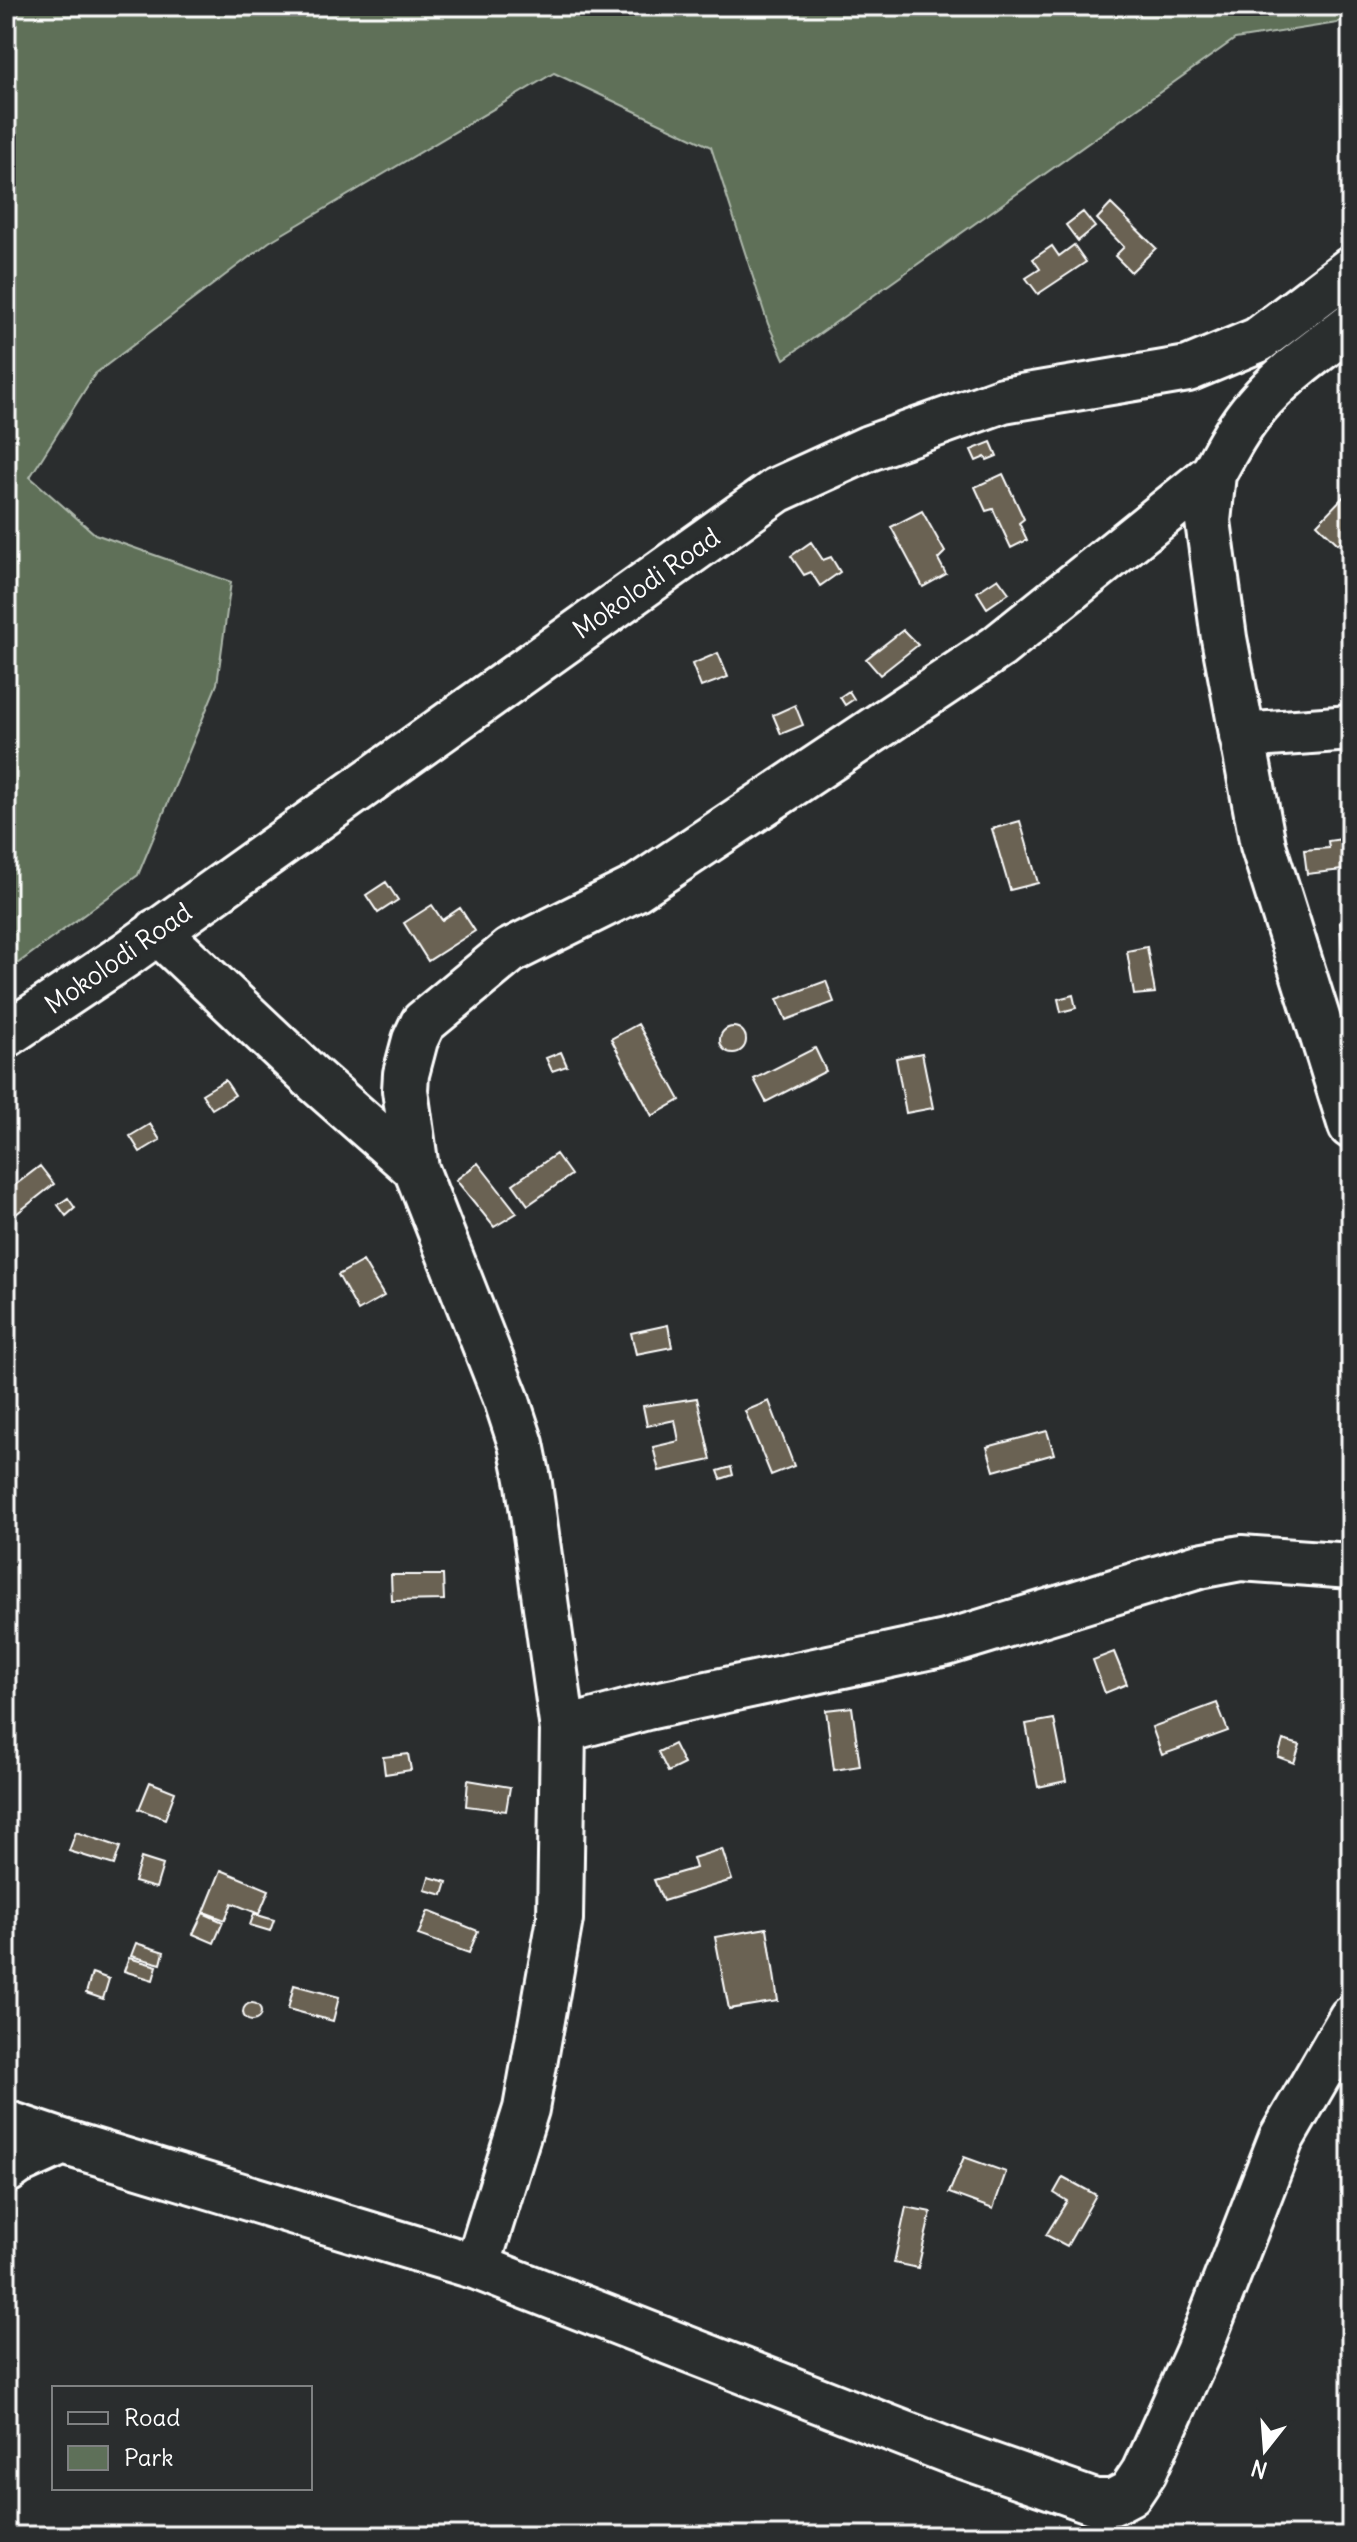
<svg xmlns="http://www.w3.org/2000/svg" width="1357" height="2542" font-family="Delius,sans-serif">
  <style>
    .green { fill: #5e7059; stroke: #aeb8ac; stroke-width: 2 }
    .building { fill: #6a6252; stroke: #fff; stroke-width: 2 }
    .lines { fill: none; stroke-linecap: round; stroke-linejoin: round }
    .street-casing { stroke: #fff; stroke-width: 50 }
    .street { stroke: #2a2d2e; stroke-width: 44 }
    .labels { text-anchor: middle; dominant-baseline: central; stroke-width: 8; stroke-linejoin: round; paint-order: stroke }
    .street-label { font-size: 26px; fill: #fff; stroke: #2a2d2e }
  </style>
  <rect width="100%" height="100%" fill="#2a2d2e"/>
  <filter id="ink" filterUnits="userSpaceOnUse"><feTurbulence type="fractalNoise" baseFrequency=".0125" numOctaves="2"/><feDisplacementMap in="SourceGraphic" scale="16" xChannelSelector="R" yChannelSelector="G"/><feConvolveMatrix kernelMatrix="1 2 1 2 8 2 1 2 1" color-interpolation-filters="sRGB"/></filter>
  <g filter="url(#ink)">
    <path class="green" d="M6 6H1351V13L1337 23 1235 39 784 359 768 324 711 147 554 73 269 242 95 374 30 477 95 534 231 582 217 684 138 875 6 972Z"/>
    <path class="building" d="M1111 204 1156 248 1131 272 1115 256 1124 247 1097 219Z
      M1083 212 1095 227 1078 241 1066 225Z
      M1074 245 1086 262 1038 294 1026 278 1040 269 1033 259 1052 246 1059 256Z
      M991 442 997 456 987 460 985 457 976 461 971 450Z
      M1003 474 1024 519 1019 523 1027 540 1011 548 993 509 986 511 975 487Z
      M1351 489V530L1338 544 1317 524Z
      M922 511 945 552 938 559 946 574 923 587 891 527Z
      M811 542 823 560 831 557 840 572 820 586 811 572 804 575 791 556Z
      M998 578 1009 593 987 608 977 592Z
      M903 630 918 645 880 675 866 659Z
      M718 653 728 677 701 687 692 664Z
      M849 691 854 699 845 705 840 697Z
      M795 705 803 725 781 734 773 715Z
      M1020 821 1038 883 1010 890 992 829Z
      M1349 838 1351 869 1307 874 1304 850 1329 848 1328 841Z
      M386 882 398 900 378 913 366 895Z
      M432 905 442 920 460 908 475 931 428 961 404 923Z
      M1351 922V948H1342L1340 923Z
      M1147 947 1155 993 1134 995 1127 951Z
      M826 981 834 1002 786 1020 777 999Z
      M1073 995 1076 1008 1061 1012 1058 999Z
      M638 1024 680 1100 652 1116 611 1039Z
      M720 1040a13 13 0 1 1 26 0a13 13 0 1 1-26 0Z
      M815 1048 826 1071 766 1102 754 1079Z
      M561 1052 567 1066 552 1071 546 1058Z
      M922 1053 933 1108 906 1113 896 1058Z
      M225 1080 235 1095 212 1109 202 1094Z
      M150 1124 160 1140 140 1152 130 1136Z
      M556 1154 571 1175 528 1205 513 1184Z
      M478 1163 517 1213 494 1227 456 1180Z
      M40 1166 54 1184 6 1222V1192Z
      M68 1198 75 1208 66 1216 58 1205Z
      M363 1261 384 1296 358 1311 338 1275Z
      M668 1325 672 1347 636 1354 631 1333Z
      M697 1398 711 1460 659 1471 653 1447 679 1441 675 1420 647 1426 643 1406Z
      M769 1401 794 1466 771 1475 745 1411Z
      M1047 1431 1054 1454 994 1471 987 1447Z
      M731 1467 733 1475 721 1479 718 1471Z
      M391 1575H443L444 1600 392 1601Z
      M1114 1652 1127 1684 1105 1693 1093 1660Z
      M1217 1703 1228 1731 1162 1755 1152 1727Z
      M852 1707 860 1766 834 1770 826 1710Z
      M1054 1719 1066 1781 1038 1787 1026 1724Z
      M1283 1740 1300 1745 1294 1763 1278 1757Z
      M674 1744 684 1764 668 1772 658 1752Z
      M408 1754 411 1770 385 1774 383 1757Z
      M468 1780 510 1787 506 1811 466 1806Z
      M150 1782 175 1792 165 1819 139 1809Z
      M76 1832 120 1847 114 1865 69 1851Z
      M722 1849 732 1880 663 1901 654 1880 696 1868 693 1858Z
      M141 1858 163 1865 156 1888 134 1882Z
      M221 1870 269 1890 259 1914 232 1903 225 1920 204 1912Z
      M429 1877 447 1882 443 1895 425 1890Z
      M428 1911 478 1931 469 1953 418 1935Z
      M203 1913 223 1922 214 1943 193 1934Z
      M254 1914 274 1920 270 1931 250 1925Z
      M767 1928 778 2001 729 2009 715 1937Z
      M136 1943 164 1952 161 1964 131 1956Z
      M129 1958 157 1966 153 1980 124 1971Z
      M92 1973 109 1979 103 1999 86 1993Z
      M294 1985 339 1997 333 2021 288 2009Z
      M243 2012a9 9 0 1 1 18 0a9 9 0 1 1-18 0Z
      M964 2157 1006 2172 993 2209 949 2193Z
      M1063 2177 1096 2195 1067 2246 1046 2235 1067 2201 1054 2193Z
      M906 2207 931 2212 918 2268 894 2263Z"/>
    <g class="lines">
      <g class="street-casing">
        <path id="street" d="M1213 474 1208 521 1224 638 1263 845 1351 1126
          M1242 736 1351 728
          M157 931 307 1073 416 1169
          M6 1035 127 954 777 490 869 448 1003 400 1188 369 1258 340 1351 269
          M563 1730 647 1707 946 1643 1199 1566 1241 1558 1351 1566
          M6 2123 63 2142 477 2267 949 2451 1095 2502H1113L1130 2493 1144 2472 1198 2352 1281 2139 1351 2018
          M6 2171 17 2163 63 2142
          M477 2267 526 2109 560 1919 563 1730 529 1484 521 1444 507 1401 416 1169 405 1090 406 1074 415 1040 423 1023 510 951 635 889 998 647 1213 474C1226 450 1238 427 1256 406 1283 374 1319 350 1351 325"/>
      </g>
      <use href="#street" class="street"/>
    </g>
  </g>
  <g class="labels">
    <g class="street-label">
      <text transform="translate(646 583) rotate(-35)">Mokolodi Road</text>
      <text transform="translate(118 958) rotate(-35)">Mokolodi Road</text>
    </g>
  </g>
  <rect width="1357" height="2542" fill="none" stroke="#2a2d2e" stroke-width="32"/>
  <rect x="16" y="16" width="1325" height="2510" fill="none" stroke="#fff" stroke-width="3" filter="url(#ink)"/>
  <rect x="52" y="2386" width="260" height="104" fill="#2a2d2e" stroke="#7f8182" stroke-width="2"/>
  <rect x="68" y="2412" width="40" height="12" fill="#2a2d2e" stroke="#7f8182" stroke-width="2"/>
  <text x="124" y="2426" font-size="24" fill="#ffffff">Road</text>
  <rect x="68" y="2446" width="40" height="24" fill="#5e7059" stroke="#7f8182" stroke-width="2"/>
  <text x="124" y="2466" font-size="24" fill="#ffffff">Park</text>
  <g transform="translate(1265 2450) rotate(197)" stroke="#2a2d2e" stroke-width="6" paint-order="stroke">
  <path d="M0-6L14 30L0 20L-14 30Z" fill="#ffffff"/>
  <text y="-12" font-size="22" font-weight="bold" text-anchor="middle" fill="#ffffff">N</text>
  </g>
</svg>
